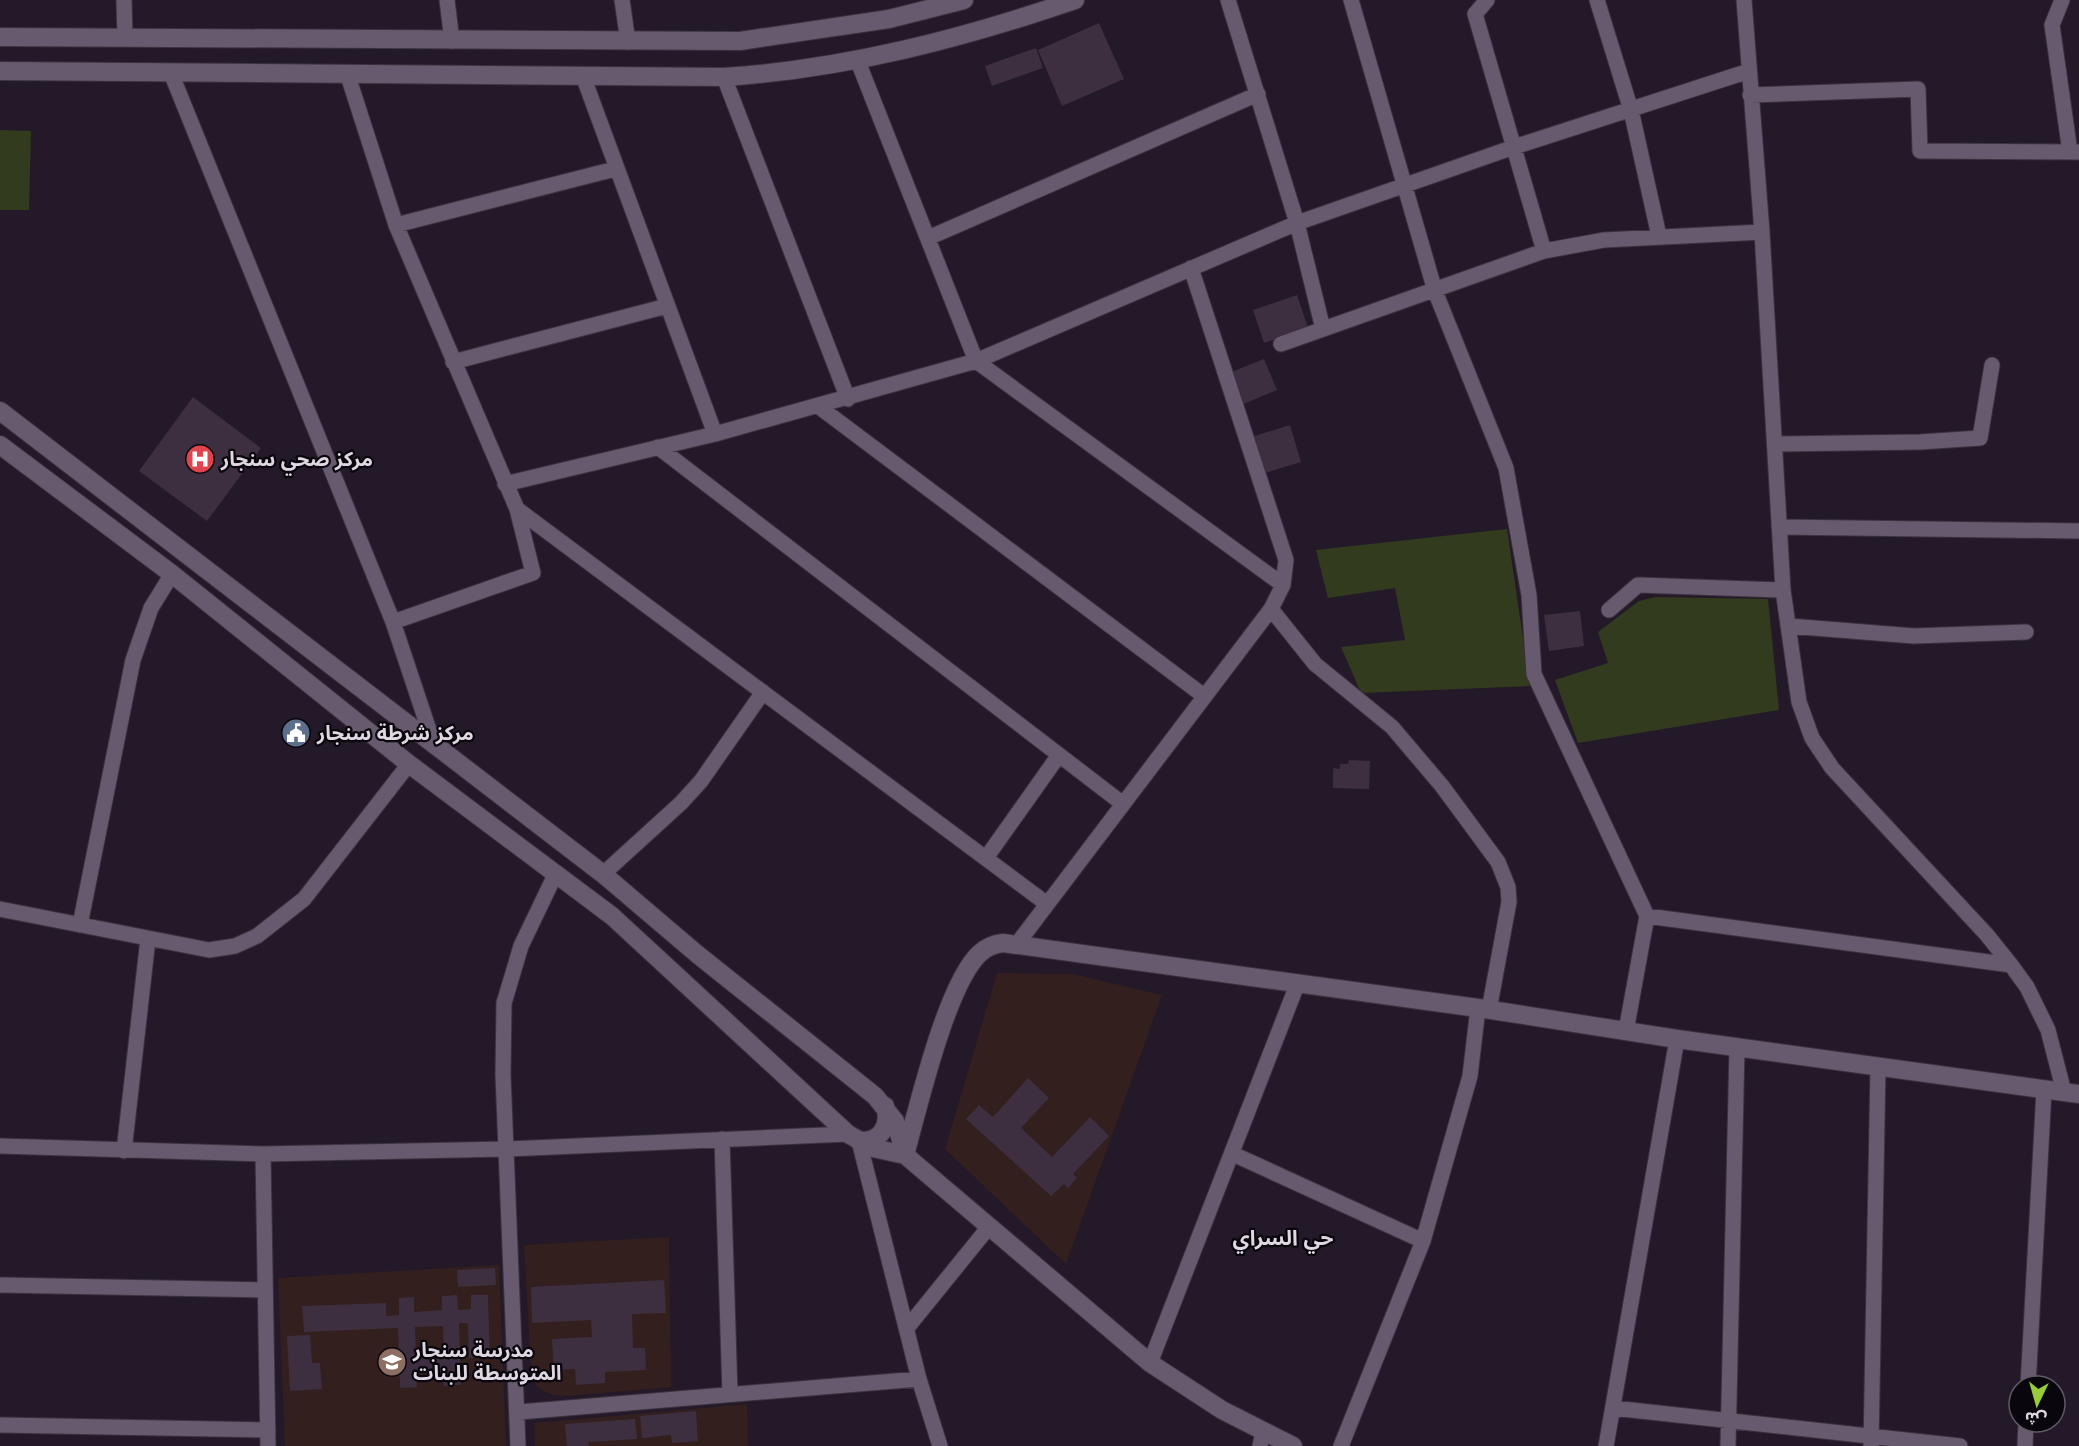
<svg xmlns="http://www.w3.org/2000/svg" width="2079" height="1446" font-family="Helvetica,'Noto Sans Arabic',sans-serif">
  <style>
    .education { fill: #321f1e }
    .green { fill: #323b1e }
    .building { fill: #3d2f3f; fill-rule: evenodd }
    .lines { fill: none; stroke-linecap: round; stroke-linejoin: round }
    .street-casing { stroke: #3b333f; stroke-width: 17 }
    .secondary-casing { stroke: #3b333f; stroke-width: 20 }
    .street { stroke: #675a6e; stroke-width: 15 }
    .secondary { stroke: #675a6e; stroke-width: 18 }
    .labels { text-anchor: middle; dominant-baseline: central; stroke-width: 4.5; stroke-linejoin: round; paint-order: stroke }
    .poi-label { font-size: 20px; font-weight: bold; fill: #dfd8e3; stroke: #0a060d; text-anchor: start }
    .neighbourhood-label { font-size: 21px; font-weight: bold; fill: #dfd8e3; stroke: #0a060d }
  </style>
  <rect width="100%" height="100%" fill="#241929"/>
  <path class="education" d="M997 973 1073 974 1162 995 1066 1264 945 1149Z
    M669 1237 671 1387 568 1396 553 1395 541 1390 536 1385 531 1369 524 1245Z
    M499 1265 506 1446H285L278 1278Z
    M747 1404 748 1446H535L534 1423Z"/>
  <path class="green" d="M0 130 31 131 29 210H0Z
    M1507 529 1530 686 1361 693 1341 647 1405 640 1395 588 1328 598 1316 550Z
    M1656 597 1768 599 1779 710 1578 743 1555 680 1608 663 1598 632 1639 601Z"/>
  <path class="building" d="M1099 23 1124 79 1062 106 1038 50Z
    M1036 48 1043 68 992 86 985 66Z
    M1297 295 1308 328 1264 343 1253 310Z
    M1264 359 1277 390 1239 406 1226 374Z
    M193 397 261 448 207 521 139 471Z
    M1290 425 1301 462 1262 474 1251 437Z
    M1580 611 1584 646 1549 651 1544 615Z
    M1349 760 1370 761 1369 789 1333 788V768L1340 769V764H1348Z
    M1028 1078 1049 1098 1021 1128 1052 1157 1090 1117 1109 1136 1073 1174 1077 1178 1068 1188 1064 1184 1051 1196 966 1119 979 1105 993 1117Z
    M495 1268 496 1285 458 1287 457 1270Z
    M664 1280 666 1313 632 1314 633 1348H645L646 1370 605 1372V1383L576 1385 575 1369 554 1370 552 1339 592 1337 591 1320 532 1323 531 1287Z
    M457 1295 458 1310 471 1309V1295H488L490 1358H469L468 1323H459L461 1385 444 1386V1372L416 1373 417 1387 400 1388 398 1328 304 1332 302 1306 386 1303V1316L399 1315V1298L414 1297V1312L442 1310V1296ZM443 1326 444 1355 416 1356 415 1327Z
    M310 1335 312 1363H320L322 1389 290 1391 287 1336Z
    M696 1411 698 1441 672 1443 671 1435 642 1438 640 1416Z
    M635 1419 637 1439 588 1442 589 1446H567L565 1424Z"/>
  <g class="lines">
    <g class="street-casing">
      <path id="street" d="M124 0 125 38
        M447 0 452 41
        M622 0 628 42
        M1228 0 1297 223 1323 329
        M1351 0 1435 291 1506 468 1529 595 1534 674 1647 916 1626 1031
        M1487 0 1475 14 1544 251
        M1597 0 1631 110 1659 236
        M1744 0 1762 232 1783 590 1799 702 1812 738 1832 768 1987 935 2011 965 2027 987 2048 1030 2064 1092
        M2062 0 2052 25 2070 152
        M857 59 976 361 1283 585 1271 609 1017 944
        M171 73 393 622 434 745
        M348 76 396 225 517 509 533 573 393 622
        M583 76 715 434
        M724 77 848 399
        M1750 95 1918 89 1920 151 2079 152
        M396 225 615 169
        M928 238 1258 94
        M1191 268 1286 560 1283 585
        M1281 344 1544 251 1604 240 1762 232
        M453 362 667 306
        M818 406 1204 696
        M1775 444 1920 442 1980 438 1992 365
        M658 447 1123 804
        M505 484 715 434 976 361 1297 223 1514 147 1749 71
        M517 509 1047 904
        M1779 527 2079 531
        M1271 609 1315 664 1392 727 1442 786 1498 862 1508 887 1509 902 1489 1010
        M1609 610 1638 585 1783 590
        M1789 626 1914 636 2026 632
        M986 858 1059 755
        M603 874 681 803 701 781 763 692
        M0 909 209 950 235 946 257 936 304 899 409 764
        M1647 916 2011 965
        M80 925 133 660 151 608 172 574
        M722 1139 730 1394
        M859 1141 919 1379 940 1446
        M0 1146 263 1154 506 1149 848 1134
        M124 1151 148 939
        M263 1154 268 1446
        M1233 1154 1423 1241
        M0 1285 264 1290
        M907 1328 988 1228
        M1150 1363 1297 985
        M2028 1386 2044 1090
        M1613 1408 1960 1446
        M519 1412 919 1379
        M0 1425 268 1430
        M518 1446 503 1075 504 1003 521 946 556 873
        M1260 1446 1263 1432
        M1341 1446 1423 1241 1470 1076 1478 1008
        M1606 1446 1677 1039
        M1728 1446 1737 1048
        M1871 1446 1878 1067
        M2025 1446 2026 1422"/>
    </g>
    <g class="secondary-casing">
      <path id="secondary" d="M0 37 740 41 889 19 964 0
        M0 71 724 77C845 69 961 39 1075 0
        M0 411 603 874 697 954 875 1096 895 1121 905 1153
        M0 445 172 574 409 764 612 916 848 1134 873 1148 905 1155 1150 1363 1222 1410 1293 1446
        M859 1141C880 1142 891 1127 885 1106
        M905 1155C918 1108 946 986 979 954 986 947 994 944 1003 943L1478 1008 1677 1039 2079 1094"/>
    </g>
    <use href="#street" class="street"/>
    <use href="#secondary" class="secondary"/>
  </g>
  <defs>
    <g id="hospital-disc" transform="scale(1.5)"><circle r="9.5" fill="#e0444e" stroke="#0a060d"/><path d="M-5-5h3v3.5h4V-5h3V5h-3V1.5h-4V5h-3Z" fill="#fff"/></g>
    <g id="civic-disc" transform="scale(1.5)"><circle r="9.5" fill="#5c6f8a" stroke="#0a060d"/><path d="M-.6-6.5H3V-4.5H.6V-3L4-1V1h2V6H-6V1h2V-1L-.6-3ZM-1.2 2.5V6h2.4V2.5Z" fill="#fff"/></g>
    <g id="school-disc" transform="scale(1.5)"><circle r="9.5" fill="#8d6e63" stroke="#0a060d"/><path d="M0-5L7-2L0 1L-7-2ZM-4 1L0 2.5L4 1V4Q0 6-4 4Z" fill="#fff"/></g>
  </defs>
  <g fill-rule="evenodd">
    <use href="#hospital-disc" x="200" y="459"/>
    <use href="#civic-disc" x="296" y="733"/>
    <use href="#school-disc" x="392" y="1362"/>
  </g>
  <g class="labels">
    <g class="poi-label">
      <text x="221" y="459">مركز صحي سنجار</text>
      <text x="317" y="733">مركز شرطة سنجار</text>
      <text x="413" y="1350">مدرسة سنجار<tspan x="413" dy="23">المتوسطة للبنات</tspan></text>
    </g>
    <g class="neighbourhood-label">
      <text x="1283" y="1237">حي السراي</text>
    </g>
  </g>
  <g transform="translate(2037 1404) rotate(185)"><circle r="28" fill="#0a060d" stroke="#5f5a63" stroke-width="1.5"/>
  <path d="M0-4.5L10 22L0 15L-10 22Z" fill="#96cc39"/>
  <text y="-9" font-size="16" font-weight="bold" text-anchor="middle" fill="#dfd8e3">ش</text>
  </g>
</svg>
